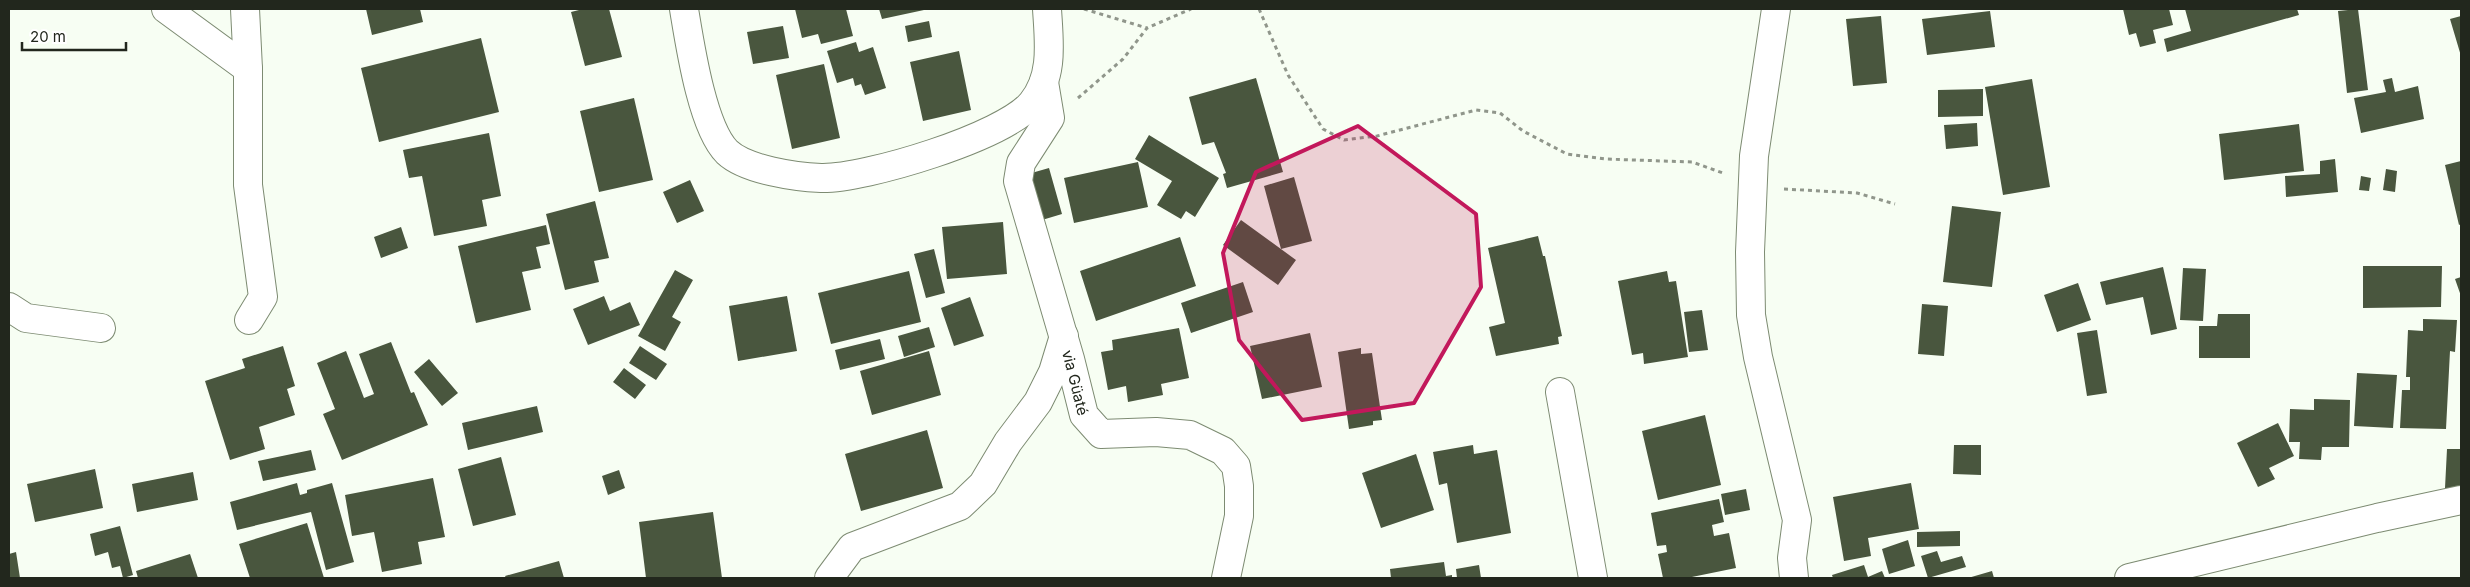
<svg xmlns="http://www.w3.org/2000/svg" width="2470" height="587" font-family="Inter,sans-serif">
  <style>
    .building { fill: #49563e }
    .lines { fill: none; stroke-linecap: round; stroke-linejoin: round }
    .minor-casing { stroke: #7d8b72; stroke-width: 30 }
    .path { stroke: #90968b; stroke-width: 3; stroke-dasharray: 4 4; stroke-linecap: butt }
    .minor { stroke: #fff; stroke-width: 28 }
    .marked { fill: #c2185b; fill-opacity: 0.2; stroke: #c2185b; stroke-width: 4; stroke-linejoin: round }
    .labels { text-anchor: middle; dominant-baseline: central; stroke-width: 5; stroke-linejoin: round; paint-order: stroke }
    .street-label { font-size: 15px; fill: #22271d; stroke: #fff }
  </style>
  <rect width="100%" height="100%" fill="#f7fef3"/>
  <path class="building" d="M366 9H420L423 22 372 35Z
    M583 9H609L622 57 585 66 571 12Z
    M795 9H846L853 36 821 44 818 34 802 38Z
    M879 9H924V10L882 19Z
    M2123 9H2169L2173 25 2153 30 2156 43 2140 47 2136 33 2129 35Z
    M2185 9H2297L2299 15 2167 52 2164 39 2191 31Z
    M2358 9 2368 90 2347 93 2338 11Z
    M1990 11 1995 47 1927 55 1922 19Z
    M1881 16 1887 83 1853 86 1846 19Z
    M2461 16V56L2450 19Z
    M929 21 932 37 908 42 905 26Z
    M783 26 789 58 753 64 747 32Z
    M481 38 499 112 379 142 361 68Z
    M856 42 859 52 873 47 886 88 865 95 861 84 855 86 853 78 837 83 827 51Z
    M959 51 971 110 923 121 910 62Z
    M824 64 840 138 792 149 776 75Z
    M1256 78 1283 172 1227 188 1223 174 1226 173 1214 142 1202 145 1189 97Z
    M2392 78 2395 92 2418 86 2424 119 2361 133 2354 98 2386 92 2383 80Z
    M2032 79 2050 187 2003 195 1985 87Z
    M1983 89V116L1938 117V90Z
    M634 98 653 180 599 192 580 111Z
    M1977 123 1978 146 1946 149 1944 125Z
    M2299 124 2304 171 2224 180 2219 134Z
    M489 133 501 196 482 200 487 226 434 236 422 176 409 178 403 150Z
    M1149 135 1219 178 1195 217 1186 211 1181 219 1157 205 1172 181 1135 159Z
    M2335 159 2338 192 2286 197 2285 176 2320 174V161Z
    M2461 161V224L2459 225 2445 165Z
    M1138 162 1148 207 1074 223 1064 178Z
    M1049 168 1062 214 1042 220 1028 174Z
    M2386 169 2397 171 2395 192 2383 190Z
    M2361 176 2371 178 2369 191 2359 190Z
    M1294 177 1312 241 1281 249 1264 186Z
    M690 180 704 211 677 223 663 192Z
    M595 201 609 258 594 261 599 282 565 290 546 214Z
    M1952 206 2001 212 1992 287 1943 282Z
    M1241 220 1296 260 1278 285 1223 245Z
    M1003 222 1007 274 947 279 942 227Z
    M546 225 550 244 536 247 541 268 522 272 531 310 476 323 458 246Z
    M401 227 408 248 381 258 374 237Z
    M1538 236 1543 256H1545L1562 336 1558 337 1559 344 1496 356 1489 327 1505 323 1488 248Z
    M1180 237 1196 286 1096 321 1080 271Z
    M934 249 945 293 926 298 914 254Z
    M2363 266H2442L2441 307 2363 308Z
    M2163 267 2177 329 2151 335 2143 297 2106 305 2100 282Z
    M2183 268 2206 269 2203 321 2180 320Z
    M675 270 693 280 672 317 681 322 665 351 638 336Z
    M909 271 921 322 831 344 818 293Z
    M1667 271 1669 282 1676 281 1688 357 1644 364 1643 353 1632 355 1618 281Z
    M2461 277V296L2455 279Z
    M1243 282 1253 312 1191 333 1181 303Z
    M2078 283 2091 320 2057 332 2044 295Z
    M604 296 610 311 630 302 640 325 588 345 573 309Z
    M787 296 797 351 738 361 729 306Z
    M970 297 984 336 954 346 941 308Z
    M1922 304 1948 306 1944 356 1918 354Z
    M1702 310 1708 350 1689 352 1684 312Z
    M2218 314H2250V358H2199V326H2217Z
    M2423 319 2457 320 2455 352 2450 351 2446 429 2400 428 2402 390H2410V377H2406L2408 330 2423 331Z
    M929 327 935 347 904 357 898 336Z
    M1179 328 1189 378 1161 384 1163 395 1128 402 1126 386 1108 390 1101 352 1113 350 1112 340Z
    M2097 330 2107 393 2087 396 2077 333Z
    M1310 333 1322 387 1262 399 1250 346Z
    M880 339 885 359 840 370 835 350Z
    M391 342 411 393 414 392 428 425 342 460 323 414 335 409 317 363 346 351 364 398 374 394 359 354Z
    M283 346 295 386 287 389 295 415 259 427 265 449 230 460 205 381 245 368 242 359Z
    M640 346 667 364 656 380 629 363Z
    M1361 348V354L1372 353 1382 420 1373 421V425L1349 429 1338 352Z
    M929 351 941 395 872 415 860 371Z
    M429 359 458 393 442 406 414 372Z
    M624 368 646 385 635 399 613 382Z
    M2357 373 2397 375 2393 428 2354 426Z
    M2314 399 2350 400 2349 447H2322L2321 460 2299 459 2300 442H2289L2290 409 2314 410Z
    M537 406 543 432 468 450 462 423Z
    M1705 415 1721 485 1658 500 1642 431Z
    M2278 423 2294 456 2269 468 2275 479 2258 487 2237 443Z
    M927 430 943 488 861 511 845 454Z
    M1473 445 1474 454 1497 450 1511 533 1457 543 1447 483 1439 485 1433 452Z
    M1954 445H1981V475L1953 474Z
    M2447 449H2461V489L2445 488Z
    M311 450 316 470 263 481 258 461Z
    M1416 454 1434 510 1381 528 1362 473Z
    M501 457 516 515 473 526 458 469Z
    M95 469 103 508 35 522 27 484Z
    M619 470 625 488 608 495 602 476Z
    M193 472 198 500 137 512 132 484Z
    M433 478 445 537 418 542 422 564 382 572 374 532 352 536 345 495Z
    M297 483 300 495 307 493V490L332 483 354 562 326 570 311 512 237 530 230 502Z
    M1911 483 1919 529 1868 538 1871 556 1844 561 1833 497Z
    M1746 489 1750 510 1725 515 1721 494Z
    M1719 499 1724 522 1712 525 1714 536 1729 533 1736 568 1687 578H1663L1658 554 1667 552 1666 545 1657 546 1651 513Z
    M713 512 722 578H646L639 522Z
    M307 523 324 578H250L239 544Z
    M120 526 133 575 123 578 120 566 112 568 108 552 95 556 90 534Z
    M1960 531V546L1917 547V532Z
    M1908 540 1915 566 1889 574 1882 549Z
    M1937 551 1941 562 1962 556 1966 567 1928 578 1921 556Z
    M16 552 20 578H9V554Z
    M190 554 198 578H138L136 571Z
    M559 561 564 578H506L505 576Z
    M1444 562 1446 576 1452 575V578H1391L1390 569Z
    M1479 565 1481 578H1457L1456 569Z
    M1864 565 1868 577 1882 571 1885 578H1833L1832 575Z
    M1992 571 1994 578H1968Z"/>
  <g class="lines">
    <g class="minor-casing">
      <g id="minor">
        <path d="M166 9 248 69"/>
        <path d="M245 9 248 69V185L263 297 249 320"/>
        <path d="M684 9C690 45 702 127 727 152 746 170 796 177 821 178 865 179 1004 137 1032 103 1054 76 1049 42 1047 9"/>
        <path d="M1776 9 1754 156 1750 252 1751 315 1758 357 1797 520 1792 558 1794 578"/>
        <path id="s1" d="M1044 82 1050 118 1021 163 1018 181 1070 359 1084 415 1101 434 1156 432 1190 435 1223 451 1236 466 1239 486V516L1226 578"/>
        <path d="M9 307 26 318 101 328"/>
        <path d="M1560 392 1593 578"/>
        <path d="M829 578 852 547 960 506 983 484 1008 442 1038 402 1053 372 1064 336"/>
        <path d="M2129 578 2377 518 2461 500"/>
      </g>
    </g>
    <path class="path" d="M1084 9 1147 28
      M1259 9 1288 75 1323 129 1344 140 1377 136 1476 110 1500 113 1523 131 1567 154 1605 159 1692 162 1723 173
      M1078 98 1123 59 1147 28 1191 9
      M1784 189 1857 193 1895 204"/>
    <use href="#minor" class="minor"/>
  </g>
  <path class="marked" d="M1358 126 1476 214 1481 287 1414 403 1302 420 1239 340 1223 253 1256 172Z"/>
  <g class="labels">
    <g class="street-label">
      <text stroke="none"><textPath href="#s1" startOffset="318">via Güaté</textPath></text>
    </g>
  </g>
  <rect width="2470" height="587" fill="none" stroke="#22271d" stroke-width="20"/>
  <path d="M22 42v8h104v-8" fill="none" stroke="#22271d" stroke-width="2.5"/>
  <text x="30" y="42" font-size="15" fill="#22271d" stroke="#ffffff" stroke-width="4" paint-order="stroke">20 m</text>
</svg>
